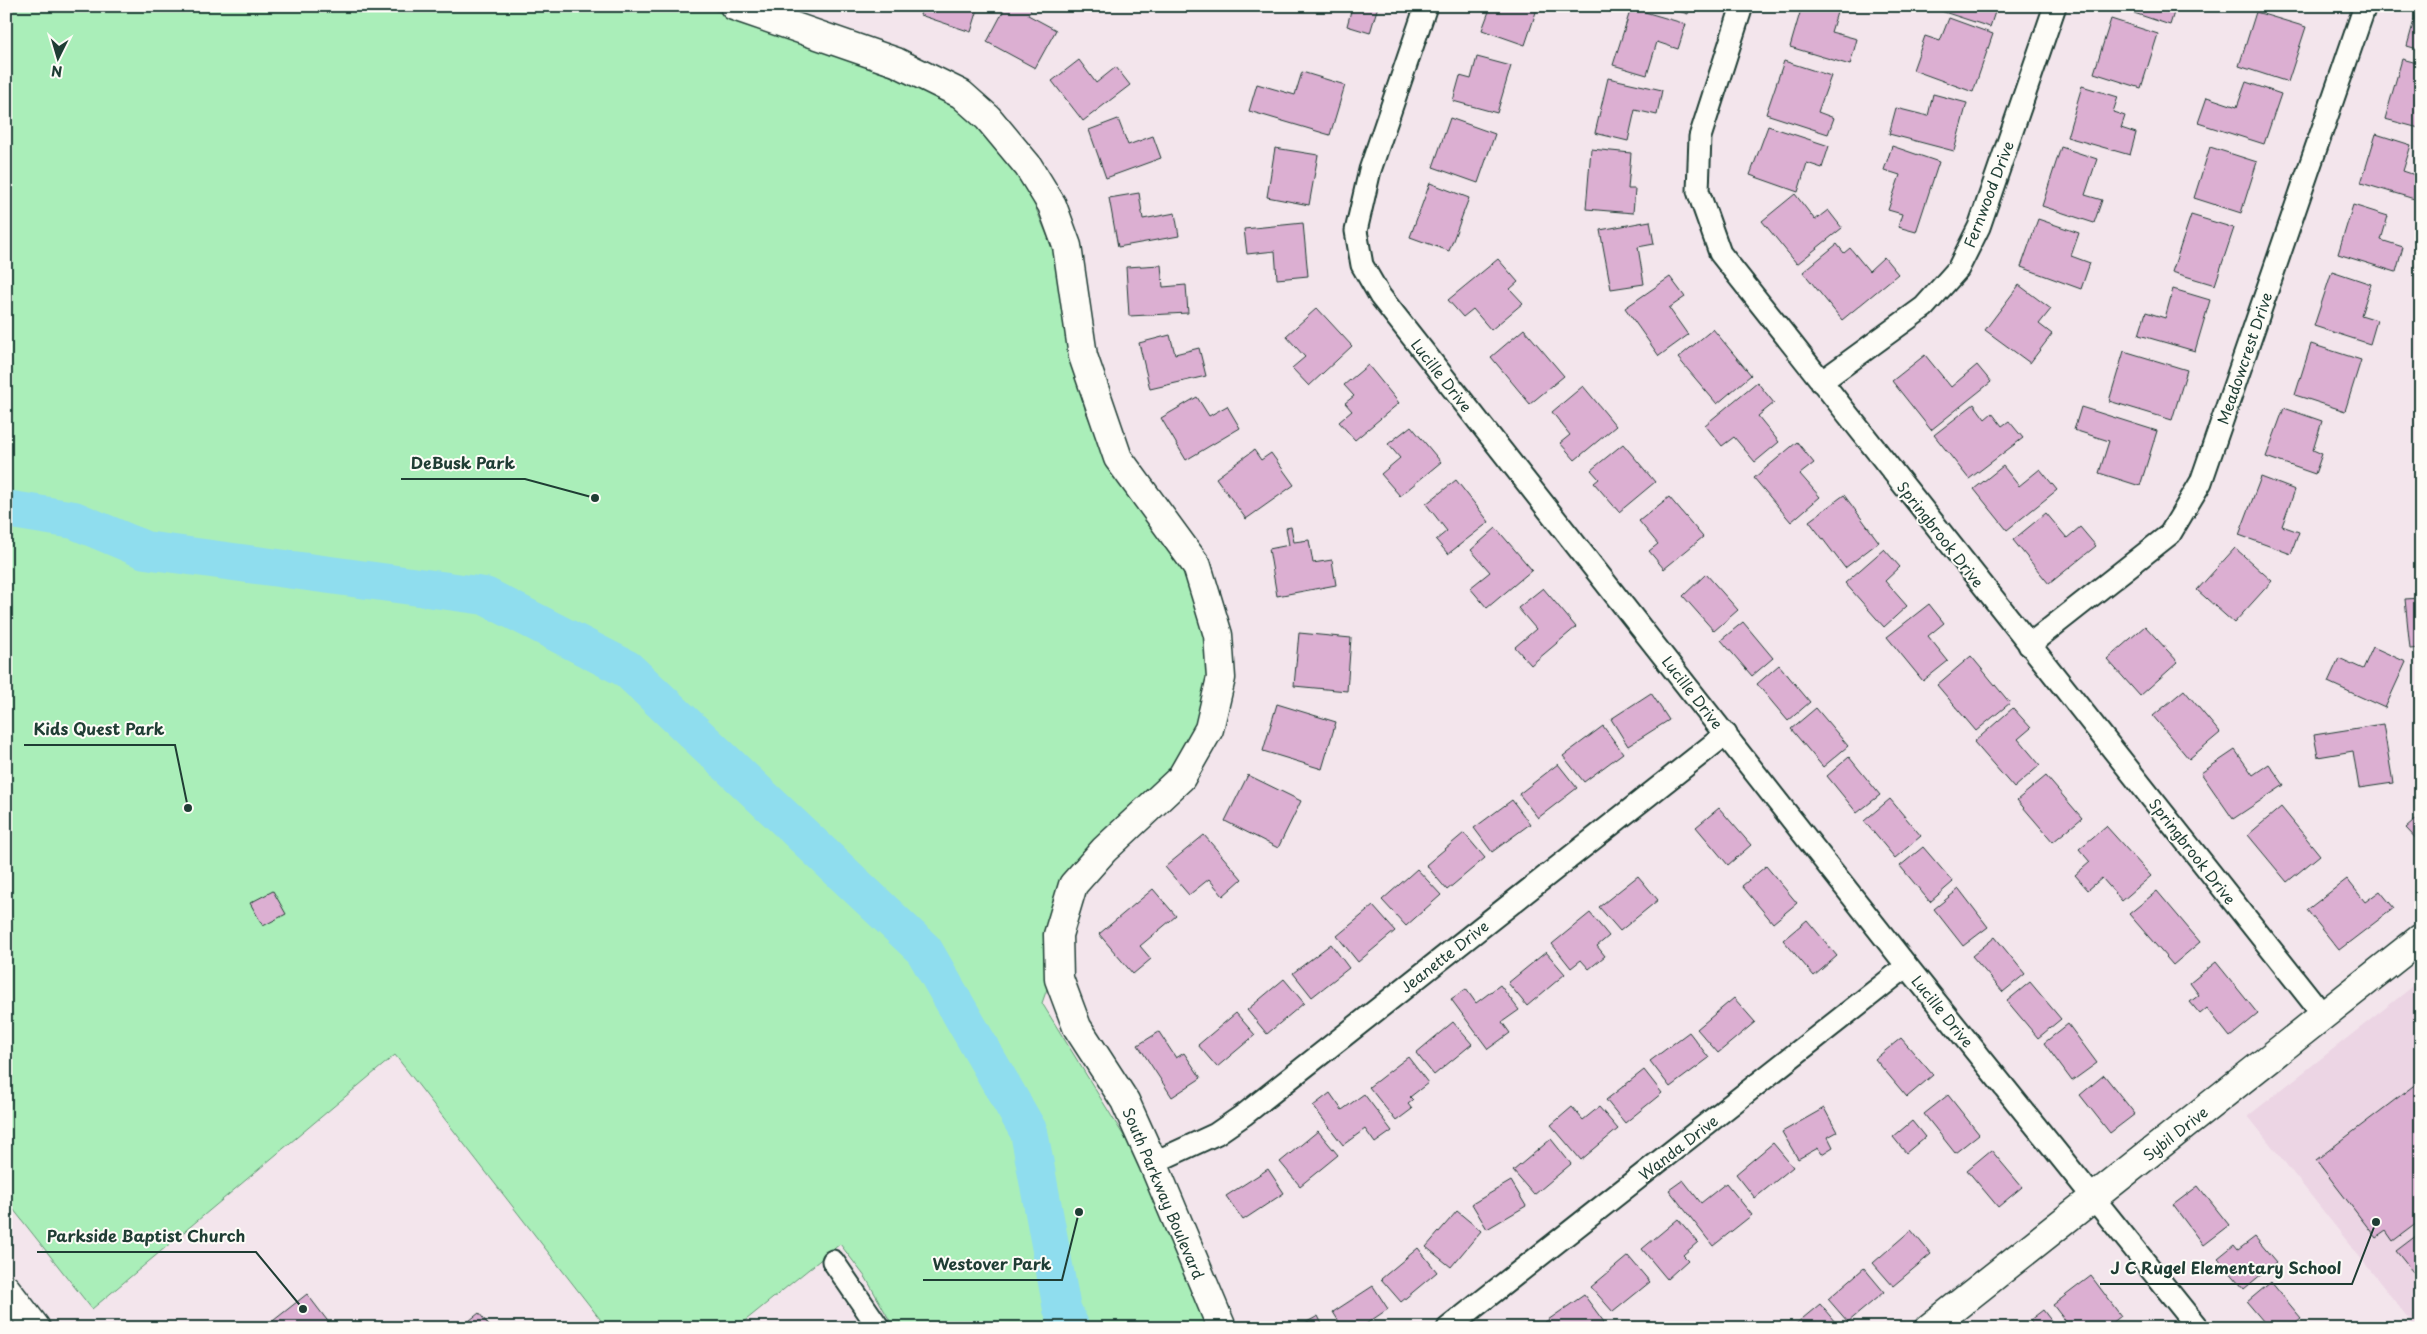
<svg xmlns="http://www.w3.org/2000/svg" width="2427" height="1334" font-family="'Playpen Sans',sans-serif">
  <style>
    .built { fill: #ecd5e4 }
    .green { fill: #aaeeb9; stroke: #649676 }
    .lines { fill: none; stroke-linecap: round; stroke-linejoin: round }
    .river { stroke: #8fddee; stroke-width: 38 }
    .building { fill: #dcafd2; stroke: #1f3d34 }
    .street-casing { stroke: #1f3d34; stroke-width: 25 }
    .secondary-casing { stroke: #1f3d34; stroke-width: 31 }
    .street { stroke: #fdfcf7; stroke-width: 21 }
    .secondary { stroke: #fdfcf7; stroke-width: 28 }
    .labels { text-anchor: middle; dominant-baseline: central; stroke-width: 4; stroke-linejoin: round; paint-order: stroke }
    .street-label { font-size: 15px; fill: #1f3d34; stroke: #fdfcf7 }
    .leader { fill: none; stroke: #1f3d34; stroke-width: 2 }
    .callout-dot { fill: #1f3d34; stroke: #fdfcf7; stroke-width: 2 }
    .callout-label { font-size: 16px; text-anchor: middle; font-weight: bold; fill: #1f3d34; stroke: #fdfcf7; stroke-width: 4; stroke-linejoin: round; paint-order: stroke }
  </style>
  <rect width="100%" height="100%" fill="#f3e5ec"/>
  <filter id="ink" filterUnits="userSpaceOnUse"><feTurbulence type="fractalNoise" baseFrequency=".02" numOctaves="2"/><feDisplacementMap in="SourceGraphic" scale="10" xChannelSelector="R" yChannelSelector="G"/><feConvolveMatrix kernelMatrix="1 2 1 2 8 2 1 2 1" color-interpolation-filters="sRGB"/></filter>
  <g filter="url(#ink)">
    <path class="built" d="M2421 980V1328H2416L2248 1116Z"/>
    <path class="green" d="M6 6H703L890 76 961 106 1013 169 1032 199 1058 262 1085 410 1103 450 1186 567 1204 611 1209 679 1187 752 1059 894 1044 933 1048 986 1042 1003 1130 1146 1209 1328H894L866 1278 840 1244 736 1328H607L395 1055 92 1309 6 1200Z"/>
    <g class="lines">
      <path class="river" d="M6 509 74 520 145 550 485 596 627 669 924 950 1029 1132 1062 1309 1071 1328"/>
    </g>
    <path class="building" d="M923 6H979L971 32 920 15Z
      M1006 6H1033L1028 15 1056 30 1035 68 987 42Z
      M1348 6H1378L1370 33 1347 26 1352 7Z
      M1491 6H1538L1525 45 1482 30Z
      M1662 6H1690L1688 14Z
      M1802 6H1839L1831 32 1857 39 1850 65 1790 47Z
      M1943 6H1997L1990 27 1941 11Z
      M2113 6H2176L2170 25Z
      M2418 6H2421V50L2407 46Z
      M1631 8 1686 24 1678 49 1657 42 1647 75 1613 65Z
      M2256 12 2306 27 2288 82 2239 66Z
      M1949 18 1993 34 1973 92 1913 70 1925 36 1940 41Z
      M2111 19 2158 34 2141 88 2094 73Z
      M1477 57 1511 66 1497 113 1453 101 1460 76 1471 79Z
      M2402 59 2421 64V120L2419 128 2385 119Z
      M1079 60 1096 83 1116 67 1130 85 1083 121 1052 81Z
      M1784 61 1831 76 1818 112 1834 118 1828 134 1766 114Z
      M1302 72 1345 85 1330 135 1249 111 1257 84 1295 95Z
      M1608 78 1662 90 1657 115 1635 110 1628 141 1595 133Z
      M2246 82 2281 94 2264 144 2198 123 2207 97 2237 107Z
      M2082 86 2118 97 2113 112 2125 116 2121 128 2136 133 2130 155 2067 137Z
      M1933 94 1967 103 1954 151 1889 134 1896 108 1928 116Z
      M1450 118 1495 134 1478 183 1433 167Z
      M1118 119 1128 145 1153 136 1161 158 1106 178 1089 130Z
      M1768 126 1829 146 1822 168 1807 163 1798 192 1750 175Z
      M2376 134 2411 145 2403 171 2421 177V201L2361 183Z
      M1892 146 1939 162 1916 232 1898 227 1902 214 1888 210 1900 175 1884 170Z
      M2061 147 2097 159 2085 195 2102 200 2094 223 2042 206Z
      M2210 147 2257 162 2241 213 2194 198Z
      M1275 148 1318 155 1309 205 1267 197Z
      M1591 149 1631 153 1628 189H1635L1633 213 1586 209Z
      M1430 183 1469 198 1449 251 1410 237Z
      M1139 193 1143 219 1175 213 1179 236 1118 247 1109 198Z
      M1795 194 1815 220 1828 210 1842 228 1797 264 1762 221Z
      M2353 205 2388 216 2381 240 2403 247 2396 272 2338 254Z
      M2191 215 2234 228 2215 285 2172 272Z
      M2038 219 2079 233 2071 256 2090 263 2081 289 2021 267Z
      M1650 221 1654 244 1638 247 1644 284 1611 289 1600 230Z
      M1303 223 1308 276 1277 279 1275 251 1247 254 1244 229Z
      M1837 244 1844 253 1850 248 1869 271 1884 257 1898 274 1842 320 1803 272Z
      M1498 259 1518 282 1510 289 1523 303 1491 330 1473 309 1463 317 1448 300Z
      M1161 265 1163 287 1186 285 1188 313 1129 316 1126 267Z
      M2332 271 2371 284 2361 315 2377 320 2370 344 2314 326Z
      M1670 277 1685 297 1669 308 1688 335 1659 356 1625 308Z
      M2019 285 2051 309 2039 324 2052 334 2030 363 1985 330Z
      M2173 289 2210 300 2195 351 2139 335 2146 312 2165 318Z
      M1317 308 1352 346 1309 386 1292 368 1305 357 1286 336Z
      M1524 329 1564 376 1530 404 1491 357Z
      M1713 329 1751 375 1717 404 1678 358Z
      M1170 335 1175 354 1199 348 1206 376 1150 389 1139 343Z
      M2311 344 2361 360 2345 411 2295 395Z
      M2124 351 2187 370 2172 420 2109 401Z
      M1925 355 1951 387 1977 365 1991 382 1931 430 1892 381Z
      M1368 365 1399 403 1355 440 1339 422 1352 411 1345 403 1354 396 1344 385Z
      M1757 382 1774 403 1758 416 1779 442 1755 462 1734 437 1722 446 1705 425Z
      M1583 386 1616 426 1575 460 1560 443 1570 435 1552 412Z
      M1197 397 1209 416 1227 406 1240 428 1186 460 1161 418Z
      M1974 404 1985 419 1992 413 2002 426 2009 421 2023 438 1969 479 1934 435Z
      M2081 407 2157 431 2140 486 2099 473 2109 441 2074 430Z
      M2284 408 2322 421 2313 450 2322 454 2315 474 2266 457Z
      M1411 426 1441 462 1400 496 1381 474 1400 458 1388 444Z
      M1797 442 1814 463 1800 474 1820 497 1791 522 1754 478Z
      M1623 444 1655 482 1619 512 1594 483 1599 479 1591 470Z
      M1254 450 1261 460 1271 453 1294 485 1246 519 1216 478Z
      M2003 466 2019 486 2040 469 2057 490 2007 530 1974 489Z
      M2261 477 2295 490 2282 526 2299 532 2291 554 2239 535Z
      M1456 480 1489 522 1448 554 1436 540 1447 531 1426 504Z
      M1844 495 1879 542 1845 568 1809 521Z
      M1669 497 1703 537 1664 569 1649 551 1658 544 1639 521Z
      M2046 513 2067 538 2080 527 2096 546 2049 584 2013 540Z
      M1291 527 1294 542 1309 540 1313 563 1332 560 1336 585 1277 596 1269 549 1289 545 1286 528Z
      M1496 528 1532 570 1487 608 1470 588 1490 572 1471 550Z
      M2235 548 2272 581 2234 623 2197 590Z
      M1884 549 1900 567 1885 581 1907 606 1884 627 1845 583Z
      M1706 574 1738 610 1714 631 1683 596Z
      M1543 588 1576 627 1531 665 1515 647 1536 629 1518 608Z
      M2421 598V648L2410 649 2405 599Z
      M1929 604 1944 623 1928 636 1948 661 1923 681 1887 637Z
      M1743 622 1773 658 1752 676 1721 640Z
      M2145 626 2178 662 2140 696 2107 659Z
      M1299 633 1351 638 1347 691 1294 686Z
      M2373 647 2406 662 2385 708 2328 682 2339 658 2363 669Z
      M1971 656 2010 703 1976 731 1937 685Z
      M1779 665 1810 702 1788 721 1757 684Z
      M2184 690 2220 733 2189 759 2153 716Z
      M1651 693 1669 720 1628 746 1611 719Z
      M1277 704 1336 722 1322 769 1263 751Z
      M1816 708 1848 746 1823 767 1791 729Z
      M2013 708 2031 728 2018 739 2040 765 2014 788 1974 742Z
      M2383 724 2393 783 2359 788 2353 751 2318 757 2314 735Z
      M1603 726 1623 753 1584 782 1563 756Z
      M2235 750 2253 775 2269 764 2284 785 2233 819 2201 773Z
      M1849 757 1880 795 1857 813 1827 776Z
      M1558 764 1577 788 1538 818 1519 794Z
      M1248 775 1301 801 1278 848 1225 821Z
      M2046 776 2082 818 2053 842 2017 800Z
      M1890 799 1921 836 1895 858 1864 821Z
      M1512 800 1530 824 1492 852 1474 828Z
      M2281 807 2320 855 2287 882 2248 835Z
      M1719 808 1751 845 1728 865 1696 827Z
      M2421 815V844L2406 828Z
      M2106 826 2151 876 2122 901 2102 878 2088 890 2075 875 2090 862 2079 849Z
      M1464 833 1485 858 1447 890 1426 865Z
      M1204 835 1242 879 1223 896 1209 879 1189 895 1165 867Z
      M1923 847 1953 882 1930 902 1900 866Z
      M1766 866 1797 903 1773 923 1742 886Z
      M1417 869 1441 895 1406 926 1382 900Z
      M1638 876 1658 900 1620 931 1599 907Z
      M2347 879 2365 902 2380 891 2394 908 2339 950 2307 910Z
      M1153 889 1176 916 1140 946 1151 959 1133 974 1099 934Z
      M1959 889 1988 927 1963 946 1934 909Z
      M273 891 286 914 263 926 250 903Z
      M2157 891 2200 942 2173 965 2129 914Z
      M1373 906 1395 931 1358 962 1337 936Z
      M1590 913 1609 936 1597 946 1605 956 1589 969 1581 960 1571 968 1552 944Z
      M1807 920 1837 956 1814 976 1783 940Z
      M1995 937 2025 974 2003 992 1972 956Z
      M1331 944 1349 968 1312 997 1293 973Z
      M1546 952 1565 974 1527 1006 1508 983Z
      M2216 962 2258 1014 2230 1037 2207 1008 2200 1014 2190 1002 2199 995 2190 983Z
      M1284 979 1304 1003 1267 1034 1247 1010Z
      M2030 982 2061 1019 2038 1038 2007 1001Z
      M1500 985 1519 1010 1502 1022 1510 1033 1488 1049 1451 999 1466 989 1476 1003Z
      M1734 998 1755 1022 1718 1053 1697 1029Z
      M1236 1013 1255 1035 1217 1067 1198 1045Z
      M1453 1022 1472 1044 1434 1075 1416 1053Z
      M2068 1024 2097 1063 2072 1081 2044 1043Z
      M1159 1032 1176 1058 1184 1053 1201 1078 1172 1097 1138 1045Z
      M1689 1032 1709 1058 1670 1087 1650 1061Z
      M1901 1038 1933 1075 1907 1097 1875 1059Z
      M1408 1057 1428 1083 1410 1097 1413 1100 1408 1104 1412 1109 1396 1121 1369 1087Z
      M1644 1070 1662 1093 1625 1123 1606 1100Z
      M2104 1075 2135 1114 2110 1133 2080 1095Z
      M2421 1080V1220L2393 1241 2386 1231 2376 1238 2316 1160Z
      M1330 1093 1342 1110 1364 1094 1392 1131 1375 1143 1365 1129 1343 1145 1313 1106Z
      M1948 1095 1979 1134 1955 1153 1924 1114Z
      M1572 1107 1583 1120 1599 1107 1618 1129 1581 1160 1551 1125Z
      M1824 1108 1837 1132 1828 1137 1833 1147 1822 1154 1818 1148 1798 1159 1782 1132Z
      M1912 1121 1925 1137 1906 1153 1893 1137Z
      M1318 1131 1338 1155 1300 1186 1280 1162Z
      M1551 1139 1571 1164 1534 1195 1513 1171Z
      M1773 1143 1793 1167 1755 1198 1736 1174Z
      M1991 1150 2022 1187 1998 1207 1967 1170Z
      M1268 1169 1284 1193 1243 1220 1226 1196Z
      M1683 1180 1701 1203 1726 1183 1752 1215 1713 1246 1669 1190Z
      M1511 1181 1526 1206 1487 1229 1472 1204Z
      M2198 1186 2229 1225 2203 1245 2173 1205Z
      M1457 1211 1481 1231 1451 1267 1426 1247Z
      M1678 1219 1698 1242 1683 1255 1688 1260 1667 1279 1642 1249Z
      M1911 1230 1931 1254 1893 1286 1873 1263Z
      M2421 1232V1273L2417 1277 2396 1251Z
      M2255 1237 2276 1262 2244 1289 2218 1258 2234 1245 2238 1250Z
      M1418 1248 1437 1272 1401 1302 1381 1279Z
      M1628 1256 1650 1282 1613 1312 1591 1287Z
      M1864 1268 1884 1292 1848 1322 1828 1299Z
      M2091 1276 2121 1316 2106 1328H2071L2053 1305Z
      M2271 1282 2301 1318 2289 1328H2269L2247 1302Z
      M1373 1286 1388 1309 1360 1328H1343L1333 1312Z
      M307 1294 330 1324 326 1328H264Z
      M1584 1295 1604 1322 1595 1328H1549L1545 1322Z
      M1820 1304 1840 1328H1791Z
      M2043 1310 2056 1327 2055 1328H2035L2030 1320Z
      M479 1313 491 1328H460Z
      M1318 1316 1324 1328H1296Z"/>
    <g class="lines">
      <g class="street-casing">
        <path id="street" d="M1426 6 1370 170 1356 231 1362 265 1380 296 1907 966 2198 1328
          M1742 6 1700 137 1698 191 1720 253 2323 1015
          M1821 382 1924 307 1958 269 1979 227 2055 6
          M2029 645 2170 534 2201 482 2365 6
          M1153 1163 1216 1134 1245 1114 1726 734
          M833 1261 879 1328
          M1448 1328 1907 966"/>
      </g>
      <g class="secondary-casing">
        <path id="secondary" d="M734 6 896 62 961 94 988 118 1028 166 1052 205 1067 246 1083 356 1118 458 1197 566 1218 635 1221 678 1209 729 1181 778 1104 850 1073 885 1058 935 1059 979 1077 1027 1125 1101 1153 1163 1222 1328
          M6 1289 36 1328
          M1929 1328 2421 938"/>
      </g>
      <use href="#street" class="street"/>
      <use href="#secondary" class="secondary"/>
    </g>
  </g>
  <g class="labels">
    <g class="street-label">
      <text transform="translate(1988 194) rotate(-69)">Fernwood Drive</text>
      <text transform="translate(2244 358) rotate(-71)">Meadowcrest Drive</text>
      <text transform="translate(1442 375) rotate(52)">Lucille Drive</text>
      <text transform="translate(1941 534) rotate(52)">Springbrook Drive</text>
      <text transform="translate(1693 692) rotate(52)">Lucille Drive</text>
      <text transform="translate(2193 851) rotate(52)">Springbrook Drive</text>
      <text transform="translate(1444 956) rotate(-38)">Jeanette Drive</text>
      <text transform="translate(1943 1011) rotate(51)">Lucille Drive</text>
      <text transform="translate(2175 1133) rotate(-38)">Sybil Drive</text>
      <text transform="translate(1678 1147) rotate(-38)">Wanda Drive</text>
      <text transform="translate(1164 1193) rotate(67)">South Parkway Boulevard</text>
    </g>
  </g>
  <path class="leader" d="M595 498L525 479H401M188 808L175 745H24M303 1309L256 1252H37M1079 1212L1062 1280H923M2376 1222L2352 1284H2100"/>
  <g class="callout-dot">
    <circle cx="595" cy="498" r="5"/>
    <circle cx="188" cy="808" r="5"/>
    <circle cx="303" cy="1309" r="5"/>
    <circle cx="1079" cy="1212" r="5"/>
    <circle cx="2376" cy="1222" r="5"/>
  </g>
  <g class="callout-label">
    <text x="463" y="469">DeBusk Park</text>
    <text x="99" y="735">Kids Quest Park</text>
    <text x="146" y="1242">Parkside Baptist Church</text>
    <text x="992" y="1270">Westover Park</text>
    <text x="2226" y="1274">J C Rugel Elementary School</text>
  </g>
  <rect width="2427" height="1334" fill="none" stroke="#fdfcf7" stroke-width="25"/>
  <rect x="12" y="12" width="2402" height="1309" fill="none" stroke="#1f3d34" stroke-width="2" filter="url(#ink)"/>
  <g transform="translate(58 58) rotate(185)" stroke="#fdfcf7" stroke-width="4" paint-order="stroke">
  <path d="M0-4L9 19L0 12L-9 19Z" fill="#1f3d34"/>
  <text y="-8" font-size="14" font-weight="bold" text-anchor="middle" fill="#1f3d34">N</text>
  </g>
</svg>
